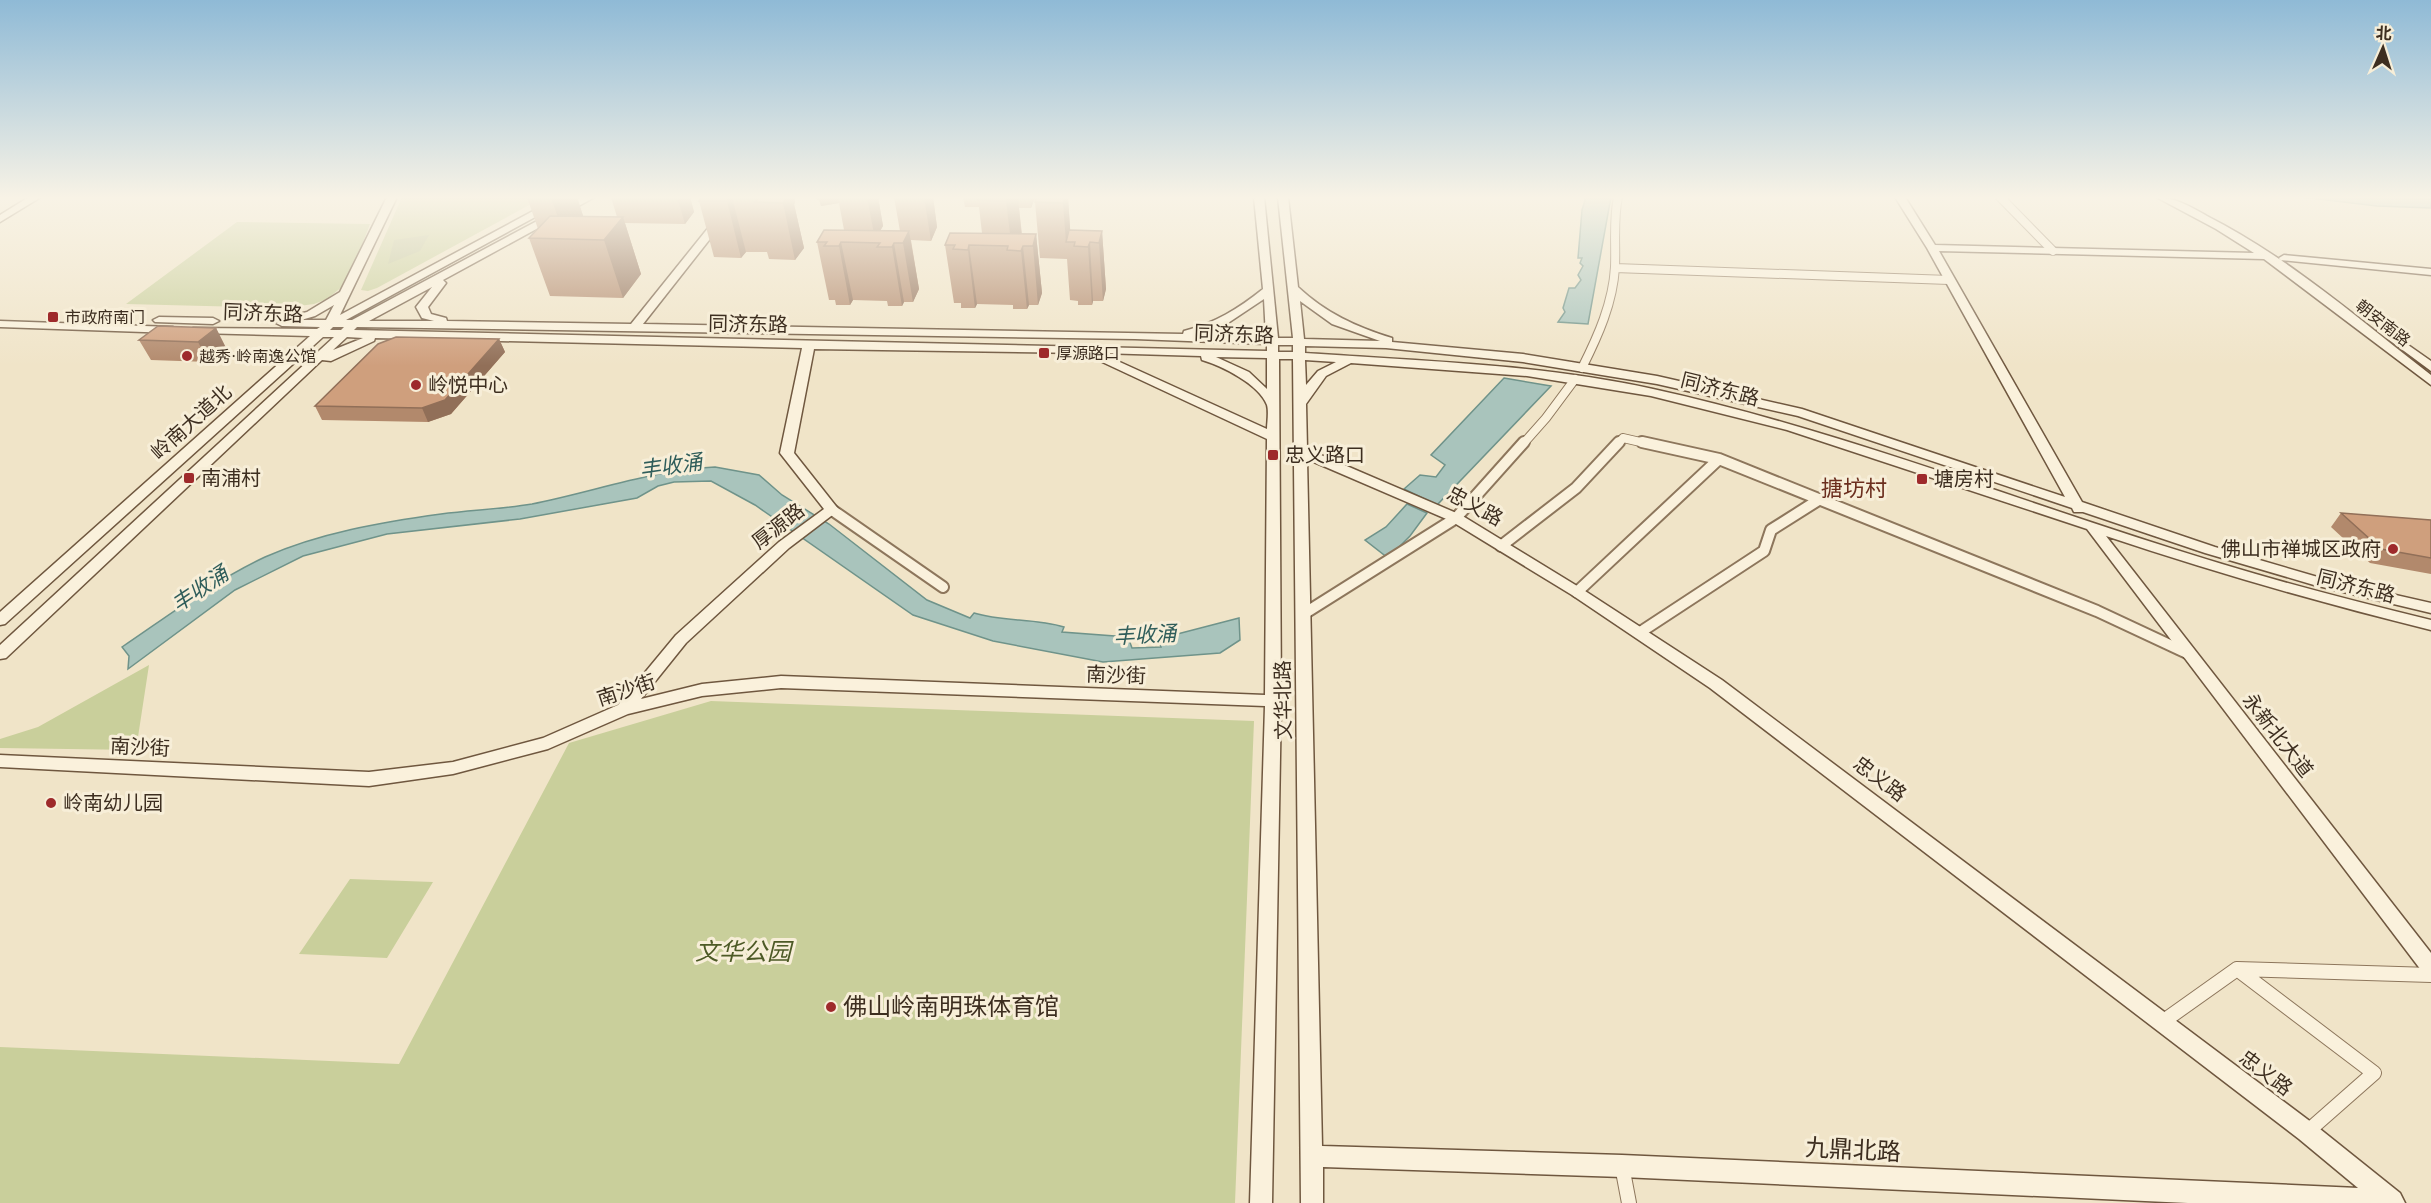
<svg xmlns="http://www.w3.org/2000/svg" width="2431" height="1203" font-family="'Times New Roman','Noto Sans SC',serif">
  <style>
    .green { fill: #c9cf9b }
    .cemetery { fill: #bfc49a }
    .water { fill: #a9c4bc; stroke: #6f938a; stroke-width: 1.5 }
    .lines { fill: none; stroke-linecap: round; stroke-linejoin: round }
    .street-far2-casing { stroke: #8d765c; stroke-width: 10 }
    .street-far1-casing { stroke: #8d765c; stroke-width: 14 }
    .street-casing { stroke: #8d765c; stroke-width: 16 }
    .secondary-casing { stroke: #6f573f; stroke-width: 3 }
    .street-far2 { stroke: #faf1dc; stroke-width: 8 }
    .street-far1 { stroke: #faf1dc; stroke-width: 10 }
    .street { stroke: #faf1dc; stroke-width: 14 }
    .secondary { fill: #faf1dc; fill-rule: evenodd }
    .wall { fill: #b2896c }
    .shaded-wall { fill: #916f58 }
    .building { fill: #cf9f7d; stroke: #916f58; stroke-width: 1.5 }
    .poi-dot { fill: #9e2a2b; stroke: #f7eed8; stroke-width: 2 }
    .labels { text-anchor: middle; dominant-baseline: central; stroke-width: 6; stroke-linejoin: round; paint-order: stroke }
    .far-poi-label { font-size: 16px; fill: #3d2e20; stroke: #f7eed8; text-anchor: start }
    .far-street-label { font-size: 16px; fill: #3d2e20; stroke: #f7eed8 }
    .street-label { font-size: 20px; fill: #3d2e20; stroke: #f7eed8 }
    .poi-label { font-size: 20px; fill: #3d2e20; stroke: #f7eed8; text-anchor: start }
    .water-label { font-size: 21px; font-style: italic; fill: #2f5d5a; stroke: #f7eed8 }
    .quarter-label { font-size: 22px; fill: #6b2e1e; stroke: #f7eed8 }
    .near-park-label { font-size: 24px; font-style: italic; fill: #4d5a26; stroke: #f7eed8 }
    .near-poi-label { font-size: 24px; fill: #3d2e20; stroke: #f7eed8; text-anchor: start }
    .near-street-label { font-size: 24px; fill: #3d2e20; stroke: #f7eed8 }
  </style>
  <rect width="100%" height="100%" fill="#f0e4c8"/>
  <path class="green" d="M402 197H544L377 288 368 291 361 290Z
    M237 222 370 224 348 282 327 299 314 304 284 308 126 304Z
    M149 665 136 750 0 748V739L38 727Z
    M711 701 1254 721 1235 1203H0V1047L399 1064 569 743Z
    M350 879 433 882 387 958 299 954Z"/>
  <path class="cemetery" d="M429 235 420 251 388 264 394 240Z"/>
  <path class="water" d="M1586 197H1611L1588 324 1558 322 1565 312 1563 308 1569 288H1575L1581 280 1578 275 1583 266 1580 263 1582 258H1578L1582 210Z
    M2302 197 2431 199V208L2377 206Z
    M1504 378 1551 386 1437 505 1404 489 1420 475 1436 477 1445 465 1431 455Z
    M715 467 759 475 782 495 829 524 927 600 970 618 974 613C1003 622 1035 618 1064 627L1062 632 1128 637 1132 648 1161 647 1158 639 1239 618 1240 640 1220 653 1103 662 993 641 913 615 755 505 711 481 674 482 658 486 637 498 520 519 387 534 303 556 235 590 128 669 129 656 122 647C168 616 214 581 265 557 319 533 382 522 441 514 472 510 502 509 532 504 593 492 652 470 715 467Z
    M1407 504 1427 513 1410 536 1388 558 1365 540 1386 527Z"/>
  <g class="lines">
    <g class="street-far2-casing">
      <path id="street-far2" d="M2000 197 2053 251
        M1615 268 1949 280
        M1582 368C1598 336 1613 303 1615 267 1616 243 1613 220 1618 197
        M1523 444 1546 418 1575 379
        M1618 444 1623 438 1649 444"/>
    </g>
    <g class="street-far1-casing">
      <path id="street-far1" d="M1642 442 1719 459 2097 611 2189 654
        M832 510 943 587
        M1501 546 1576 488 1619 442
        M1577 592 1719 459
        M1302 615 1456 518 1524 442
        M1639 633 1764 551 1771 530 1820 499"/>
    </g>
    <g class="street-casing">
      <path id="street" d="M2237 969 2374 1073 2307 1132
        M2161 1023 2237 969 2431 975
        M1622 1166 1629 1203"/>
    </g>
    <g class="secondary-casing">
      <path id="secondary" d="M29 197H41L0 222V215Z
        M387 197H397L340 315 559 197H572L346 320H352L582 197H595L443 280 446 283 428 307 431 314 446 318 447 321 631 324 733 197H743L643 324 1183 334 1184 331C1215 323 1238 309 1263 289L1254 197H1264L1278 338H1293L1278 197H1288L1298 287C1326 313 1356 327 1392 338V342L1523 354 1657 376 1802 409 2065 497 1927 248 1895 197H1905L1935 245 2254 253 2216 229 2156 197C2175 197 2191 207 2207 216 2288 257 2359 319 2431 375V385L2264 259 1939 251 2082 502 2215 547 2321 578 2431 603V613L2314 585 2205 553 2083 512H2074L2072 508 1798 416 1657 384 1523 362 1386 348 1305 346V353C1421 361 1539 364 1653 389 1848 432 2032 507 2222 564 2291 585 2361 603 2431 620V630C2321 603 2214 572 2106 536L2431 953V977L2424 974 2087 529 1787 430 1651 396 1527 376 1351 363 1326 376 1306 404 1307 449 1461 515 1582 589 1722 680 2315 1125 2400 1193 2405 1203H2188L1622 1177 1323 1167V1203H1301L1293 359H1279L1281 701 1272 1203H1250L1265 706 781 688 702 696 628 714 548 749 453 774 369 786 0 767V755L369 772 453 762 543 738 618 705 676 635 779 542 824 509 780 453 802 348 375 338 374 341 331 361 322 360 6 658 0 659V645L334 337H323L5 624 0 625V612L310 336 197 333 193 332V328L317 329 320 327 282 326 276 323 282 320H291V316L307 312 340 292ZM432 287 416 307 422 318 434 321H369ZM1264 299 1266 337 1197 335 1225 325ZM1300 301 1332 324 1380 341 1304 339ZM334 305 326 320H301L315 316ZM333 327H344L341 330H330ZM357 327 1135 339 1267 344V351L354 330ZM347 337 363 338 333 350ZM1278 345H1293V352H1278ZM814 349 1083 353 1267 439 1265 695 781 676 702 684 641 699 686 643 789 548 839 510 794 453ZM1100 353 1201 356 1202 360C1222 366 1259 384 1267 405 1269 412 1267 423 1267 429ZM1216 357 1267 358V389L1249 372ZM1305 360 1336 362 1318 371 1306 385ZM1307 459 1451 521 1572 595 1710 688 2299 1139 2358 1188 1622 1155 1322 1146Z
        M2284 255 2431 269V275L2280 260 2279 258Z
        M159 317 213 318 219 321 213 324 155 322 153 320Z
        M0 321 173 327 179 330 173 333 0 327Z
        M2381 326 2431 361V371L2377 331V327Z"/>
    </g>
    <use href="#street-far2" class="street-far2"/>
    <use href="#street-far1" class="street-far1"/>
    <use href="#street" class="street"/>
    <use href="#secondary" class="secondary"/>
  </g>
  <path class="wall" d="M527 197H577L583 216 617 217 611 197H690L694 212 685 224 625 223 641 274 623 298 550 296 529 238 538 229Z
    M702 197H794L795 203 794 204 804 248 795 260 769 259 767 252H746L741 258 714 257 699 201Z
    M816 197H878L883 226 880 231H900L894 197H933L937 227 931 241 911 240 919 289 913 302H904L902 306H888L887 301 853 300 850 305H836L835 300H829L817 242 844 230 839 203 821 206 819 200H817Z
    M963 197H1035L1031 208H1019L1022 234H1036L1042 293 1038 305H1029L1027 309H1013V305L977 304 975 308H961V303H954L945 245 982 233 979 207H965Z
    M1068 197 1070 230 1102 231 1106 289 1103 301H1093L1092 305H1078V301L1070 300 1067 259 1040 258 1035 202Z
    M216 328 226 348 209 362 151 360 139 340Z
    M499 339 505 352 451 414 428 422 322 420 315 406Z
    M2341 513 2431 520V574L2370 563 2331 527Z"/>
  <path class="shaded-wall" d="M551 197H577L587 228 565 239Z
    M677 197H690L694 212 685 224Z
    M730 197H732L746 252 741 258 727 201Z
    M764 197H794L795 203 794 204 804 248 795 260 783 203Z
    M819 197H837L839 203 821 206Z
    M867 197H878L883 226 875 239Z
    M924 197H933L937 227 931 241Z
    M1008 197H1018L1022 240 1012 250 1006 201Z
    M1030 197H1035L1031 208Z
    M1065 197H1068L1071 242H1066L1063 203Z
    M623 217 641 274 623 298 604 240Z
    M909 231 919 289 913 302 903 243Z
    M1102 231 1106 289 1103 301 1099 243Z
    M1036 234 1042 293 1038 305 1033 246Z
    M841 242 853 300 850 305 839 246Z
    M1090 242 1093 301 1092 305 1088 247Z
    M894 243 904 302 902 306 892 247Z
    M969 245 977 304 975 308 968 250Z
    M1023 246 1029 305 1027 309 1021 251Z
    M216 328 226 348 209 362 198 342Z
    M499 339 505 352 451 414 428 422 422 408Z"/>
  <path class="building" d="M702 197H730L727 201H699Z
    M759 197H787L783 203 755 202Z
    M980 197H1008L1006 201 978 200Z
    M1036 197H1065L1063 203 1035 202Z
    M550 216 623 217 604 240 529 238Z
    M824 230 909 231 903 243H894L892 247H877L880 243 841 242 839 246H824L827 242H817Z
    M1069 230 1102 231 1099 243 1090 242 1088 247 1074 246 1075 242H1066Z
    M950 233 1036 234 1033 246H1023L1021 251 1007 250 1008 246 969 245 968 250 953 249 955 245H945Z
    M158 326 216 328 198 342 139 340Z
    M396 337 499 339 445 400 422 408 315 406 378 344Z
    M2341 513 2431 520V558L2381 549Z"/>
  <linearGradient id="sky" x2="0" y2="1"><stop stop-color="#8fbad6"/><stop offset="0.54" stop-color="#f8f3e6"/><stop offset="1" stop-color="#f8f3e6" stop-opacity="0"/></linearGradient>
  <rect width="2431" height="366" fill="url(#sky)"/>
  <g class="poi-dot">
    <rect x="47" y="311" width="12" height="12" rx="3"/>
    <rect x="1038" y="347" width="12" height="12" rx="3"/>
    <circle cx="187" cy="356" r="6"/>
    <circle cx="416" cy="385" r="6"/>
    <rect x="1267" y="449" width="12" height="12" rx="3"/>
    <rect x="183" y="472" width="12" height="12" rx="3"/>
    <rect x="1916" y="473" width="12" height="12" rx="3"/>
    <circle cx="2393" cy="549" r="6"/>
    <circle cx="51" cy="803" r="6"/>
    <circle cx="831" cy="1007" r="6"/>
  </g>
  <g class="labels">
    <g class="far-poi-label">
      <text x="65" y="317">市政府南门</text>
      <text x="1056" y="353">厚源路口</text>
      <text x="199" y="356">越秀·岭南逸公馆</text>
    </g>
    <g class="far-street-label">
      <text transform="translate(2383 323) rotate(38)">朝安南路</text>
    </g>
    <g class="street-label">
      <text transform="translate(263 313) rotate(2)">同济东路</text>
      <text transform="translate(748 324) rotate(1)">同济东路</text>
      <text transform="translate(1234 334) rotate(2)">同济东路</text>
      <text transform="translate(1720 389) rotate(14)">同济东路</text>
      <text transform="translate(191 422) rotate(-42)">岭南大道北</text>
      <text transform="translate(1475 506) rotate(28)">忠义路</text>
      <text transform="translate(778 526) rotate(-38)">厚源路</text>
      <text transform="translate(2356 586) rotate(14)">同济东路</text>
      <text transform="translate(1116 675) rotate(2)">南沙街</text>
      <text transform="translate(626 690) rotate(-18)">南沙街</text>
      <text transform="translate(1283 700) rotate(-91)">文华北路</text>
      <text transform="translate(2278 735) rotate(52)">永新北大道</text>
      <text transform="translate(140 747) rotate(3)">南沙街</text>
      <text transform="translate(1880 779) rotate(37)">忠义路</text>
      <text transform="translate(2266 1073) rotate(37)">忠义路</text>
    </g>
    <g class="poi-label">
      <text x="428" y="385">岭悦中心</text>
      <text x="1285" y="455">忠义路口</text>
      <text x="201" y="478">南浦村</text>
      <text x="1934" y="479">塘房村</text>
      <text x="2381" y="549" text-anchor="end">佛山市禅城区政府</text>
      <text x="63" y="803">岭南幼儿园</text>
    </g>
    <g class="water-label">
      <text transform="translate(671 466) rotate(-8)">丰收涌</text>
      <text transform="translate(200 589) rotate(-34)">丰收涌</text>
      <text transform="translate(1145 635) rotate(-3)">丰收涌</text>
    </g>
    <g class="quarter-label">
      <text x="1854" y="488">搪坊村</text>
    </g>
    <g class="near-park-label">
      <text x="743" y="952">文华公园</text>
    </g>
    <g class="near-poi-label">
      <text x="843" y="1007">佛山岭南明珠体育馆</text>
    </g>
    <g class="near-street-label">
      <text transform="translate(1853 1150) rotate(3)">九鼎北路</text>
    </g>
  </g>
  <g transform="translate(2383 48) rotate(3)" stroke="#f7eed8" stroke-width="4.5" paint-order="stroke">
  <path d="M0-4.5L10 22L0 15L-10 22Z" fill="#3d2e20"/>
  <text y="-9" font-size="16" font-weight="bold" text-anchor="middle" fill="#3d2e20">北</text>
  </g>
</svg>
